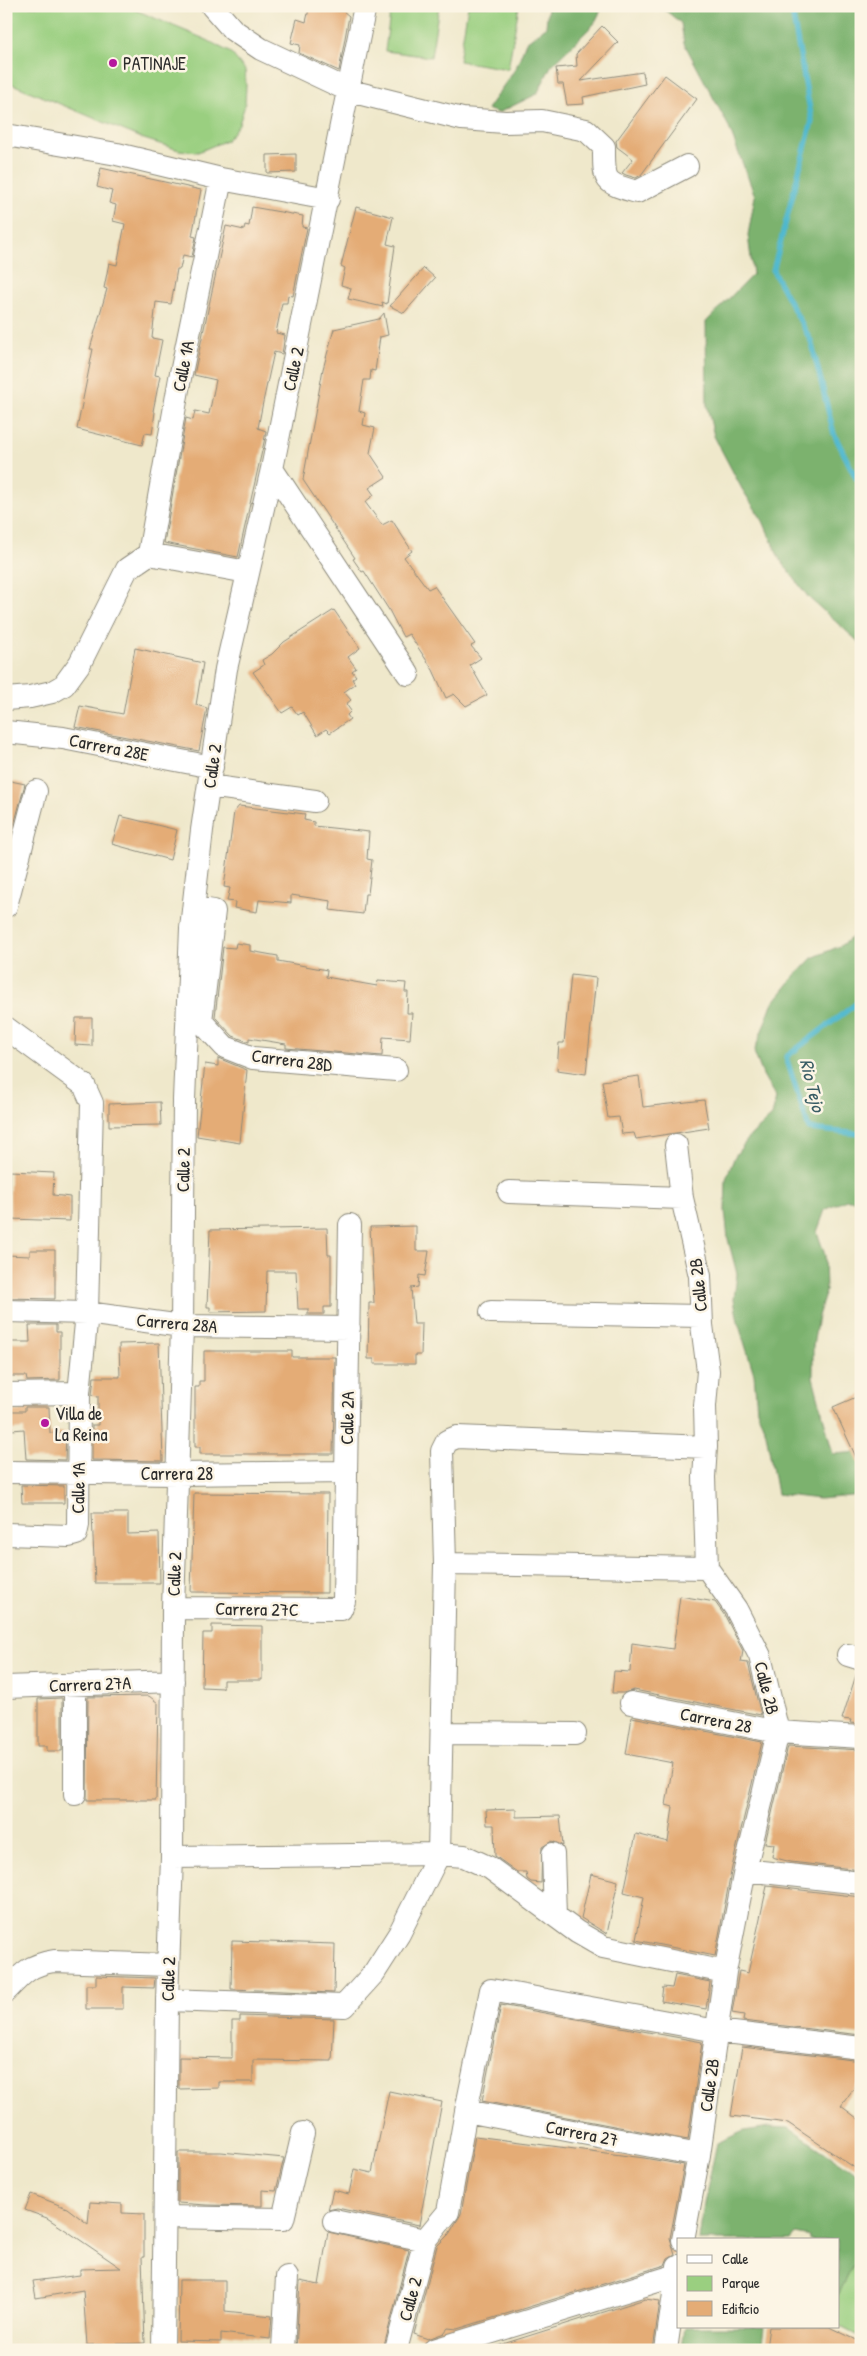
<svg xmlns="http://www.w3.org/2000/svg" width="867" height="2356" font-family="'Patrick Hand',sans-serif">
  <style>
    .green { fill: #9acf80; stroke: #627d56 }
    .forest { fill: #7bb26e; stroke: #536e4c }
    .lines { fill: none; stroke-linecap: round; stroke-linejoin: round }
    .stream { stroke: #50b8ce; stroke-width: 5.5 }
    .building { fill: #e4ac76 }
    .minor-casing { stroke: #8d8a7b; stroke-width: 24 }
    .minor { stroke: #fff; stroke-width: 22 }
    .poi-dot { fill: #b5179e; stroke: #fcf5e5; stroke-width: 2 }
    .labels { text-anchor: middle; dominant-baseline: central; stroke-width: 5; stroke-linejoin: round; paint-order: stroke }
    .poi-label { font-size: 18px; fill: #2b2b2b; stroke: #fcf5e5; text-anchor: start }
    .street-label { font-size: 18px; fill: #2b2b2b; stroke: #fcf5e5 }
    .water-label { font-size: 19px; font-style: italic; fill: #385c64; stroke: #fcf5e5 }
  </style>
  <rect width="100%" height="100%" fill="#fcf5e5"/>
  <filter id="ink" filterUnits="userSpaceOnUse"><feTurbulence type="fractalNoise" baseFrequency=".02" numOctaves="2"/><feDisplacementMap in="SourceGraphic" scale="10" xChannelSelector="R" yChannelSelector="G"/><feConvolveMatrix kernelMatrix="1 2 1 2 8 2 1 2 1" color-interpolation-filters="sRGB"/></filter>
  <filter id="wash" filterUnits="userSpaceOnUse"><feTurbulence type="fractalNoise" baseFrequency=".0096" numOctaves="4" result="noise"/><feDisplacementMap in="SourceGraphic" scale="20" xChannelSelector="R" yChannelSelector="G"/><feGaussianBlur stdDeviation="1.12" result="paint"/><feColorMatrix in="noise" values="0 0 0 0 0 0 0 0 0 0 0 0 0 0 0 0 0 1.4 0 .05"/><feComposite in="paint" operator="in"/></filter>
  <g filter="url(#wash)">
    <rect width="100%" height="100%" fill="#efe8cb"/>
    <path class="green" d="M6 6H126L207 40 231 53 245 70 246 85 245 105 239 124 227 140 198 152 179 150 144 139 12 84 6 79Z
      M391 6H439L431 57 385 51Z
      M468 6H519L508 69 459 61Z
      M861 2250V2337L838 2325V2295Z"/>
    <path class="forest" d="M548 6H603L594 24 551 66 537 94 498 113 487 109 516 68 526 42 546 27Z
      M660 6H858L861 10V644L809 598 779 558 763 521 742 489 714 436 707 406 706 322 753 274 748 235 755 196 728 125 684 43 681 23Z
      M861 931V1200H846L825 1210 817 1232 825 1255 826 1291 818 1316 813 1346V1377L833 1454 861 1452V1495L819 1499 777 1494 766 1433 757 1410 754 1374 738 1322 734 1299 737 1274 728 1239 725 1211 726 1179 735 1156 751 1135 772 1116 776 1098 763 1075 754 1052 772 1004 795 976 812 958 840 946Z
      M770 2127 789 2128 857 2174 861 2170V2250L838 2295V2240H810V2237L796 2234 791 2240H699L704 2203 717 2143 744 2131Z
      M685 2327H765L762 2350H682Z"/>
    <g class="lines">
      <path class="stream" d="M791 6 812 121 773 271 811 341 834 434 856 478 861 481
        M861 1000 786 1057 809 1129 861 1134"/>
    </g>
    <g id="blocks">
      <path class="building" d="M309 9 343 11 349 16 339 71 299 53 300 45 291 43 297 19 306 22Z
        M602 26 618 42 581 81 643 72 645 84 583 97 584 104 567 105 563 84H558L556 68 577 66 576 54Z
        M665 75 697 99 641 175 636 178 626 175 622 173 633 159 617 147 616 141Z
        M296 154V172L267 173V155Z
        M101 168 201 190 192 236 196 237 192 257 183 255 180 269H177L171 304 156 302 152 338 162 340 155 375 160 376 153 411 155 412 152 434 145 433 142 445 77 429 93 349H90L107 289 104 288 109 263 117 265 125 224 113 221 116 205 109 203 112 191 97 187Z
        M252 207 303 216 302 227 307 228 293 296 288 295 287 303H282L276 333 285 335 282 354 274 352 263 402 258 428 266 431 264 442 238 557 164 543 186 418 193 420 195 411 209 414 216 380 194 375 226 226 244 230 245 225 249 226Z
        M356 207 393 217 387 244 395 246 387 304 382 302 383 307 348 299 351 288 341 285 345 268 341 266Z
        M424 268 435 278 404 313 390 306Z
        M384 313 388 335 380 337 375 371 371 370 370 380H364L359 411 365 413 363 425 375 428 370 453 386 477 369 488 374 495 365 502 382 525 392 520 412 551 404 557 428 589 434 586 475 644 471 646 481 658 470 665 487 695 466 706 454 694 446 698 433 670 409 634 403 637 389 610 364 571 362 572 353 559 355 558 303 480 323 369 334 329 379 319Z
        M334 610 360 648 348 657 356 668 352 671 356 676 352 679 355 684 344 692 351 700 346 704 351 711 347 715 350 719 330 733 326 729 317 735 303 712 298 715 292 707 282 713 253 672 264 665 262 660 272 654 284 642Z
        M135 648 203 663 196 705 207 708 199 751 75 727 80 706 123 714Z
        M6 780 25 784 7 851H6Z
        M239 806 305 814 304 820 314 822V826L369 832 367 859 372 860 368 894H365L363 914 330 910 331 901 291 895V903L259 900 257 912 234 908 235 902 227 901 230 888 224 887 234 812Z
        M120 816 177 830 170 860 112 844Z
        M236 943 250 945V951L278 956V961L327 970 326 977 377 986 378 981 406 983 405 992H408L407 1013H412L410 1039 383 1037 382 1056 286 1048V1044L249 1038V1042L233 1036 215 1017 223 947 235 948Z
        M571 975 596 978 586 1074 557 1070 559 1043H564Z
        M76 1018H92V1046L75 1045Z
        M218 1058 247 1070 240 1143 197 1136 205 1064 218 1066Z
        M639 1076 643 1107 704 1100 709 1128 636 1139 634 1133 622 1134 619 1117 608 1118 602 1081Z
        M160 1102 161 1125 109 1126V1104Z
        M10 1171 54 1173 53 1195 70 1197V1221L10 1219Z
        M416 1226V1251H429L425 1276 419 1275 418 1287 411 1288 414 1324H422L421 1355H415V1364H374V1359H368L369 1303H374L370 1227Z
        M327 1228 328 1255H331V1307H324V1314H308V1309H298L296 1271H267L266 1311 210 1312V1307H207L210 1230Z
        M30 1250H55V1299L6 1298V1255L30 1256Z
        M29 1325H56V1332H60V1380L27 1381 26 1376H9L8 1342H30Z
        M159 1343 163 1461 92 1460V1425H98V1396L92 1395 94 1377H120L119 1344Z
        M204 1351H292V1357H335L333 1454H200V1447H195V1387H199V1381H204Z
        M861 1395V1468L833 1407Z
        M25 1407H49L50 1433 66 1432 65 1460 26 1459 24 1429 12 1430V1411H25Z
        M21 1485 64 1486V1503H22Z
        M194 1493 328 1494 327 1593 191 1592Z
        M92 1513H128V1534L159 1533 160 1583H95Z
        M680 1596 715 1602 725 1616 743 1651 741 1662 748 1663 761 1715 634 1690 623 1693H612L614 1671 630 1672 632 1643 673 1649Z
        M212 1625 262 1626V1680H223V1688L202 1687 203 1633H212Z
        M857 1672H861V1724L850 1723 851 1720 842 1719Z
        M149 1696 158 1703 156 1800H87L88 1697Z
        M62 1698V1751H47V1746H38V1699Z
        M632 1717 762 1742 732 1867 715 1956 636 1940 644 1897 624 1892 636 1834 668 1842 673 1807 666 1805 673 1763 626 1754Z
        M788 1746 861 1750V1870L791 1862 772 1857 774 1844 765 1843Z
        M516 1809V1817L560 1816 563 1846 552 1841 542 1847 541 1883 531 1882 527 1879 526 1872H517L495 1856 494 1825H487L486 1810Z
        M591 1874 618 1881 607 1934 581 1918Z
        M767 1886 861 1897V2035L743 2021 744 2015 732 2013 739 1971 748 1973Z
        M232 1941 335 1944 334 1993 231 1989Z
        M675 1975 710 1982 706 2009 661 2001 663 1987 672 1988Z
        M96 1976 155 1978 154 1988 123 1987V2009H86V1985H96Z
        M501 2005 702 2042 688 2140 482 2101Z
        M240 2016 334 2019 332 2061 253 2060V2082H219V2088L179 2089V2057L232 2058V2021H240Z
        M742 2047 861 2061V2078L841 2106 861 2121V2172L788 2123 731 2116Z
        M389 2091 442 2102 419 2225 337 2208 328 2210 333 2190 349 2194 354 2169 372 2173Z
        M475 2136 644 2158 684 2165 670 2238 675 2254 668 2258 665 2265 457 2329 448 2328 444 2333 428 2339 414 2334 437 2246 449 2234 461 2214Z
        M178 2152H221L284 2158 276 2191 262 2190V2206L206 2205 178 2203Z
        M31 2194 67 2208 88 2224 90 2202 122 2204V2213L144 2214V2257H142L145 2343 87 2345 83 2290 36 2298 33 2281 80 2275V2269L121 2268 67 2231 47 2218 25 2210Z
        M328 2232 409 2250 383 2350H296L300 2281 319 2285Z
        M179 2280H225V2311L272 2316 270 2339 221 2333V2342L178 2341Z
        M645 2299 660 2301 653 2350H484Z
        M769 2327H829L861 2342V2350L766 2348Z"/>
    </g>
  </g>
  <g filter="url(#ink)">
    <use href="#blocks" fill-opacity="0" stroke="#8d8a7b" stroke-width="1"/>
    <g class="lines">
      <g class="minor-casing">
        <path id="minor" d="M212 6 233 30 261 49 350 91 462 119 505 122 542 121 586 130 604 147C604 181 603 183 637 192L687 166
          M6 135 117 154 221 179 328 199
          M272 469 408 674
          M149 554 180 378 221 179
          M6 699 30 697 52 692 64 685 80 663 127 569 149 554 247 572
          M6 732 63 738 212 767
          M209 786 315 801
          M6 906 36 791
          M194 908 214 911 201 1021 225 1047 253 1058 396 1070
          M6 1028 84 1085 92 1103 87 1313 79 1393 78 1525 76 1534 69 1536 6 1534
          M676 1145 682 1198 700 1276 702 1325 708 1371 705 1406 706 1447 704 1477 707 1568 736 1609 760 1656 778 1732 745 1870 725 1972 699 2155 683 2240
          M509 1192 682 1198
          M6 1311 87 1313 182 1326 349 1328
          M491 1312 701 1316
          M6 1394 79 1393
          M8 1472 177 1474 346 1472
          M445 1564 707 1568
          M173 1608 341 1609 344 1601 350 1225
          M848 1655 861 1659
          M6 1687 173 1681
          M631 1703 778 1732 861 1737
          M442 1733 575 1734
          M75 1794V1684
          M553 1854 555 1915
          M172 1857 439 1854 464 1856 490 1868 577 1932 603 1947 725 1972
          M745 1870 861 1883
          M6 1991C22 1974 29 1965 54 1961L168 1965
          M167 2000 344 2006 374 1973 399 1934 439 1854 445 1564 442 1451 447 1441 457 1437 706 1447
          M466 2111 699 2155
          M166 2217 283 2219 303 2133
          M334 2221 425 2240
          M163 2350 167 2000 172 1857 173 1608 182 1326 184 1100 191 928 202 830 226 669 272 469 365 6
          M283 2350 287 2277
          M396 2350 425 2240 448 2212 466 2111 491 1990 717 2031 861 2048
          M434 2350 677 2275
          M666 2350 678 2266"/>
      </g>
      <use href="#minor" class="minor"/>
    </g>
  </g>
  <g class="poi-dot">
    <circle cx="113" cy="63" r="5"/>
    <circle cx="45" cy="1423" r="5"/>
  </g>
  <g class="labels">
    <g class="poi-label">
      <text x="123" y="63">PATINAJE</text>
      <text x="55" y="1413">Villa de<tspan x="55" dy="21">La Reina</tspan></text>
    </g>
    <g class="street-label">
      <text transform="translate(183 366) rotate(-79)">Calle 1A</text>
      <text transform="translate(293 369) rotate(-78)">Calle 2</text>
      <text transform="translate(109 747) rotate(11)">Carrera 28E</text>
      <text transform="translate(212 766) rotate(-82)">Calle 2</text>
      <text transform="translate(292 1060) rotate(7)">Carrera 28D</text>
      <text transform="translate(183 1170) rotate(-89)">Calle 2</text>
      <text transform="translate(698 1285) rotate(-96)">Calle 2B</text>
      <text transform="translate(177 1323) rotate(5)">Carrera 28A</text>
      <text transform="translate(347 1418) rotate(-89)">Calle 2A</text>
      <text x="177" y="1473">Carrera 28</text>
      <text transform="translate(78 1488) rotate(-89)">Calle 1A</text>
      <text transform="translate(174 1574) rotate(-88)">Calle 2</text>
      <text transform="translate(257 1609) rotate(1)">Carrera 27C</text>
      <text transform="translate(90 1684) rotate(-2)">Carrera 27A</text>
      <text transform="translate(767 1688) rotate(76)">Calle 2B</text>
      <text transform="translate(716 1720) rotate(11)">Carrera 28</text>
      <text transform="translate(168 1979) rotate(-88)">Calle 2</text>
      <text transform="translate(709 2085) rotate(-82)">Calle 2B</text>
      <text transform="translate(582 2133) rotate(11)">Carrera 27</text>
      <text transform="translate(410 2299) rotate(-75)">Calle 2</text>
    </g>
    <g class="water-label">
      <text transform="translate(813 1085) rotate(76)">Rio Tejo</text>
    </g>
  </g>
  <rect width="867" height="2356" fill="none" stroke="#fcf5e5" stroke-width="25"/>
  <rect x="677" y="2238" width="162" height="90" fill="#fcf5e5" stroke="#a8a49b"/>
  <rect x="687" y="2255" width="25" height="8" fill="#ffffff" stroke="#a8a49b"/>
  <text x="722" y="2264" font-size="15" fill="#2b2b2b">Calle</text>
  <rect x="687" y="2276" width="25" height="15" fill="#9acf80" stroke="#a8a49b"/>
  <text x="722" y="2288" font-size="15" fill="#2b2b2b">Parque</text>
  <rect x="687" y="2301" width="25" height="15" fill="#e4ac76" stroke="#a8a49b"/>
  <text x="722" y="2314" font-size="15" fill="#2b2b2b">Edificio</text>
</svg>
